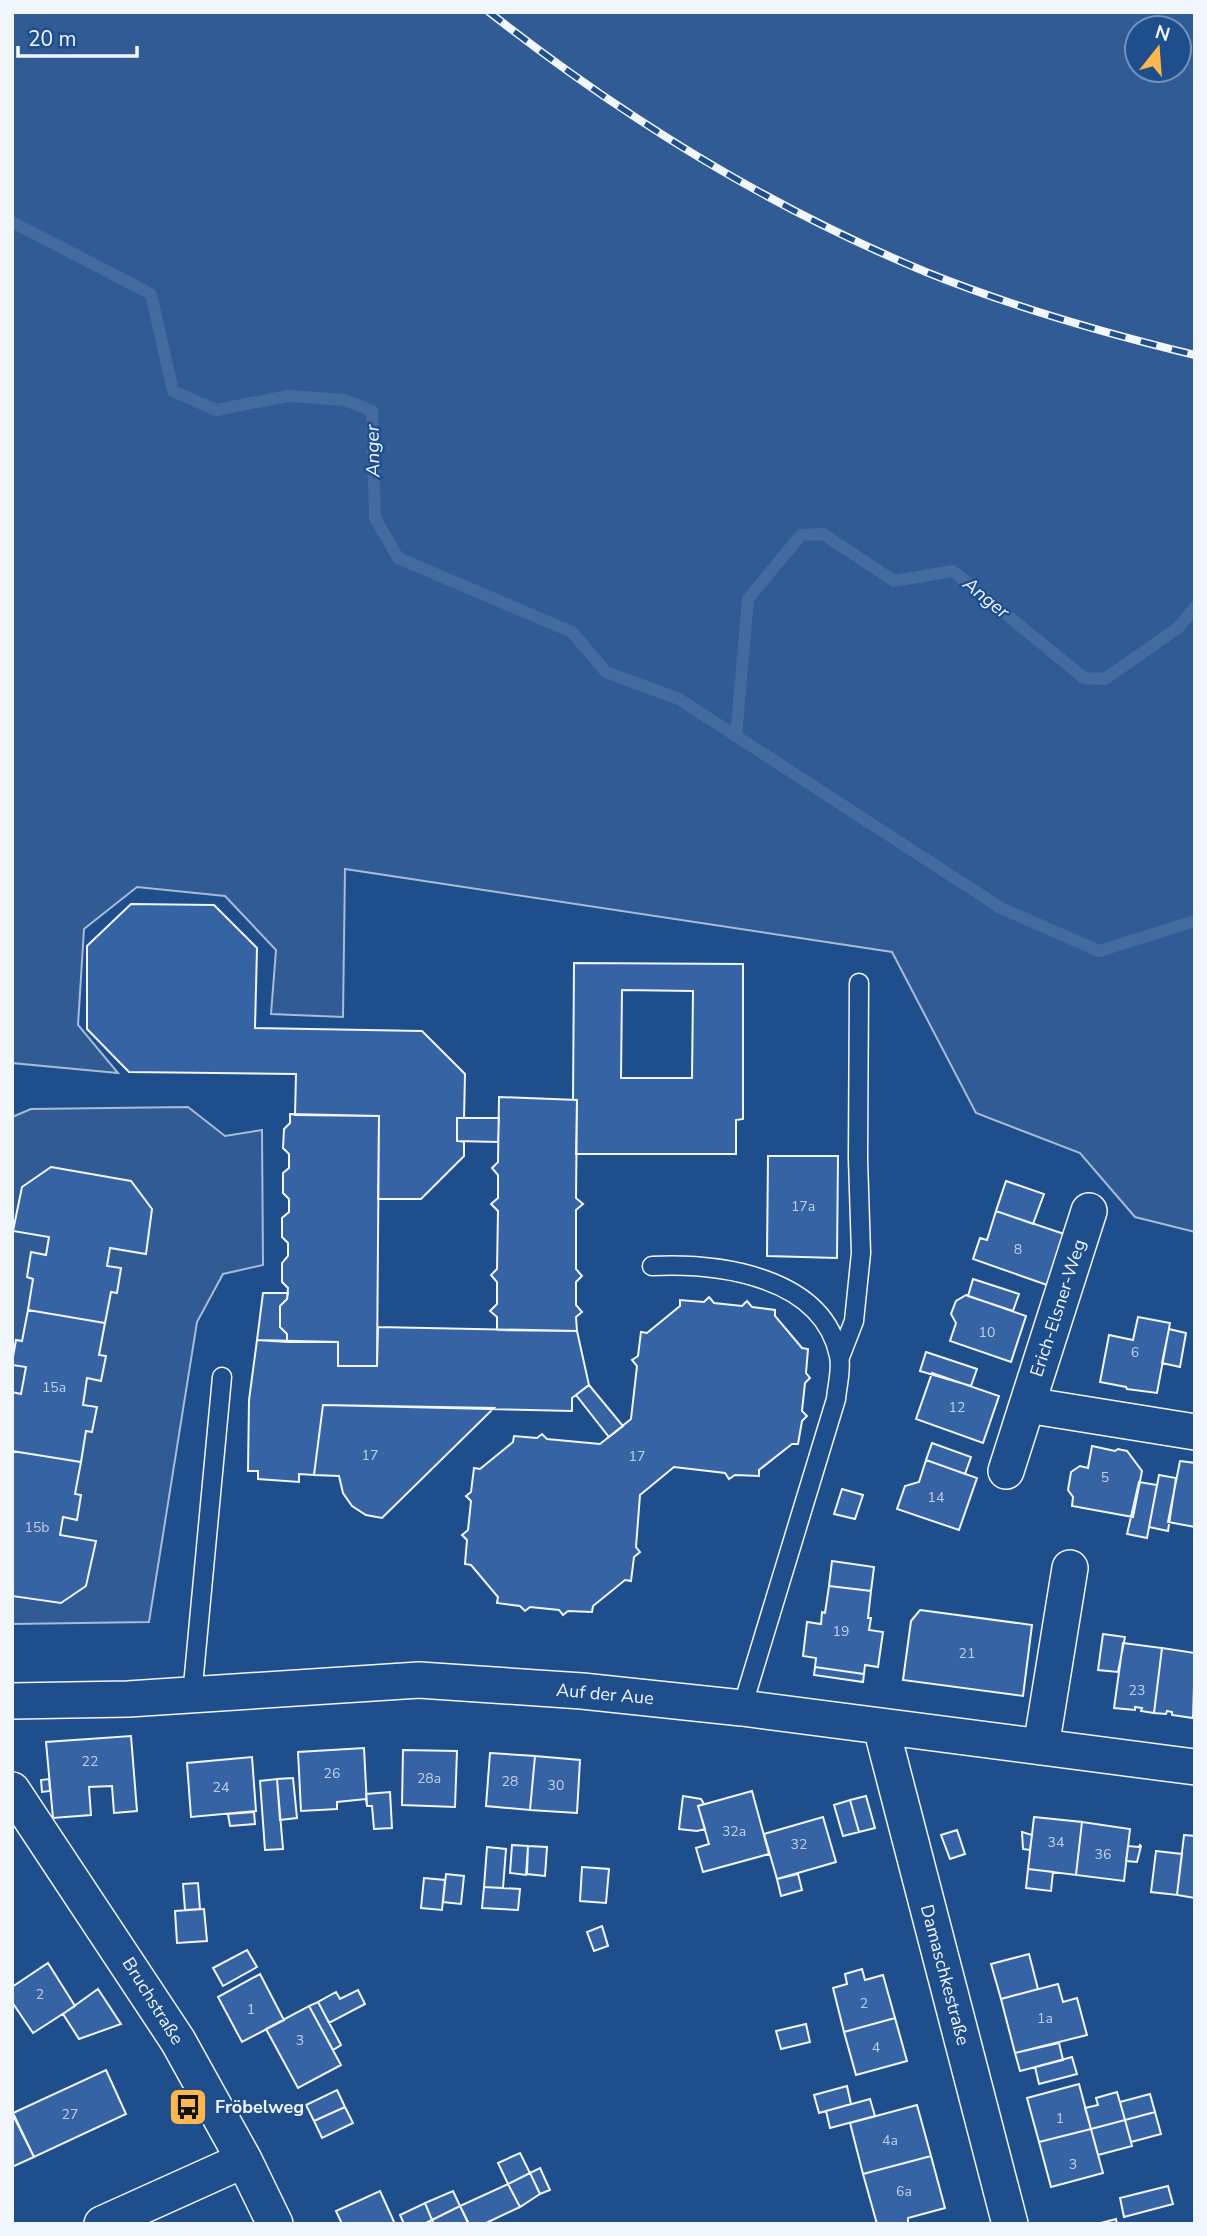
<svg xmlns="http://www.w3.org/2000/svg" width="1207" height="2236" font-family="'Nunito Sans',sans-serif">
  <style>
    .green { fill: #305b95; stroke: #a8bbd7; stroke-width: 2; fill-rule: evenodd }
    .lines { fill: none; stroke-linecap: round; stroke-linejoin: round }
    .stream { stroke: #446ba0; stroke-width: 12 }
    .building { fill: #3563a3; stroke: #f2f6ff; stroke-width: 2; fill-rule: evenodd }
    .service-casing { stroke: #f2f6ff; stroke-width: 21 }
    .minor-casing { stroke: #f2f6ff; stroke-width: 38 }
    .service { stroke: #1f4e8c; stroke-width: 18 }
    .minor { stroke: #1f4e8c; stroke-width: 35 }
    .rail-casing { stroke: #f2f6ff; stroke-width: 8 }
    .rail { stroke: #1f4e8c; stroke-width: 5; stroke-dasharray: 16; stroke-linecap: butt }
    .labels { text-anchor: middle; dominant-baseline: central; stroke-width: 5; stroke-linejoin: round; paint-order: stroke }
    .number-label { font-size: 14px; fill: #c3d1e8 }
    .street-label { font-size: 18px; fill: #f2f6ff; stroke: #1f4e8c }
    .poi-label { font-size: 18px; font-weight: bold; fill: #f2f6ff; stroke: #1f4e8c; text-anchor: start }
    .water-label { font-size: 19px; font-style: italic; fill: #f2f6ff; stroke: #1f4e8c }
  </style>
  <rect width="100%" height="100%" fill="#1f4e8c"/>
  <path class="green" d="M12 12H1195V1232L1135 1217 1080 1153 976 1113 892 952 345 869 343 1017 271 1014 276 950 225 896 137 887 84 929 78 1025 118 1073 12 1063ZM1137 28H1179V70H1137Z
    M188 1107 225 1136 262 1130 263 1265 223 1274 197 1322 149 1622 12 1624V1117L31 1109Z"/>
  <g class="lines">
    <path class="stream" d="M12 222 151 294 173 391 216 410 288 396 345 400 372 411 375 518 398 558 572 632 606 672 679 699 1001 908 1099 951 1195 921
      M736 737 748 599 801 535 823 534 894 581 953 571 1084 678 1105 679 1179 627 1195 607"/>
  </g>
  <path class="building" d="M131 904 214 905 257 948 255 1028 422 1031 465 1074 464 1118H457V1141L464 1142V1156L421 1199H378L379 1116 295 1115 296 1074 129 1072 87 1029V946Z
    M574 963 743 964V1119L736 1120V1154H576L577 1100H573ZM622 990 693 991 692 1078H621Z
    M499 1097 577 1100 576 1198 583 1204 576 1210V1269L582 1276 576 1282V1305L582 1312 576 1317 577 1331 497 1330V1317L490 1311 497 1304V1282L491 1275 497 1269 498 1211 491 1204 498 1198V1175L492 1168 498 1162Z
    M290 1114 379 1116 377 1366H338V1342H287V1334L280 1327V1306L287 1299 288 1288 282 1282V1263L288 1256V1243L282 1237V1218L289 1212V1199L283 1193V1173L289 1168V1154L283 1148 284 1129 290 1123Z
    M457 1118H499L498 1142 457 1141Z
    M768 1156H838L837 1258 767 1256Z
    M51 1167 131 1181 152 1209 146 1254 110 1248 107 1266 121 1268 117 1293 111 1292 105 1323 28 1310 33 1279 27 1277 31 1252 46 1255 49 1237 13 1231 22 1187Z
    M1006 1181 1044 1194 1033 1224 996 1211Z
    M996 1211 1064 1234 1047 1285 973 1259 980 1238 987 1240Z
    M973 1279 1019 1294 1013 1311 968 1296Z
    M263 1293H288L287 1299 280 1306V1327L287 1334V1342L257 1340Z
    M966 1295 1026 1316 1011 1362 950 1341 956 1323 951 1314 956 1301Z
    M709 1297 714 1303 742 1306 747 1301 752 1307 775 1310V1316L802 1348 808 1349 806 1373 810 1378 805 1383 802 1411 807 1416 802 1421 798 1444H792L759 1470V1476L735 1475 729 1479 725 1473 674 1467 640 1495 636 1547 640 1552 634 1557 631 1581 625 1580 593 1606 592 1612 568 1611 563 1615 559 1610 530 1607 525 1611 520 1606 497 1603 498 1597 471 1565 465 1564 467 1540 462 1535 468 1530 471 1501 466 1496 471 1492 474 1468 480 1469 513 1442 514 1436 537 1438 542 1434 547 1439 600 1444 631 1419 637 1366 632 1360 638 1356 641 1332 647 1333 680 1306V1300L704 1302Z
    M28 1310 105 1323 99 1355 106 1356 101 1381 87 1378 83 1405 97 1407 92 1432 86 1431 81 1462 12 1451V1392L21 1394 26 1367 12 1365V1362L16 1340 22 1341Z
    M1138 1317 1170 1323 1157 1393 1127 1389 1126 1387 1100 1382 1109 1335 1133 1340Z
    M378 1327 577 1331 589 1385 572 1398V1411L323 1405 314 1475 299 1474V1482L258 1479V1471H248L249 1400 257 1340 338 1342V1366H377Z
    M1169 1329 1186 1333 1180 1367 1162 1363Z
    M926 1352 977 1369 971 1386 920 1371Z
    M932 1373 999 1396 983 1443 916 1419Z
    M589 1385 623 1426 609 1437 576 1395Z
    M323 1405 494 1408 382 1518 366 1515 352 1506 343 1493 339 1476 314 1475Z
    M932 1443 971 1457 965 1474 926 1460Z
    M1092 1446 1115 1451 1118 1449 1127 1451 1142 1471 1133 1517 1072 1506 1073 1497 1068 1490 1071 1472 1080 1466 1088 1468Z
    M12 1451 81 1462 75 1494 81 1495 77 1520 63 1517 60 1535 96 1541 86 1586 61 1603 12 1596Z
    M926 1460 977 1478 959 1530 897 1509 905 1486 919 1482Z
    M1180 1461 1195 1463V1527L1168 1522Z
    M1159 1475 1176 1478 1168 1531 1149 1527Z
    M1139 1482 1157 1485 1147 1538 1127 1534Z
    M842 1489 863 1495 855 1519 834 1514Z
    M832 1561 874 1567 871 1591 829 1586Z
    M829 1586 871 1591 868 1618H871L869 1630 883 1632 878 1667 865 1665 864 1674 815 1667 816 1658 803 1656 807 1622 821 1624 822 1612 825 1613Z
    M920 1610 1032 1625 1023 1696 903 1680 911 1621Z
    M1103 1634 1125 1637 1118 1672 1098 1670Z
    M1123 1643 1162 1648 1154 1713 1141 1711 1142 1708 1135 1707V1710L1114 1708Z
    M1162 1648 1195 1653 1193 1718 1172 1715V1712L1167 1711 1166 1714 1154 1713Z
    M815 1667 864 1674 863 1682 814 1675Z
    M131 1736 137 1811 114 1813 112 1786 89 1787 91 1815 53 1818 46 1742Z
    M364 1748 367 1806 366 1799 337 1802V1809L301 1811 298 1752Z
    M403 1750 457 1751 455 1807 402 1805Z
    M490 1753 535 1756 530 1810 486 1806Z
    M535 1756 580 1760 577 1813 530 1810Z
    M252 1757 256 1811 191 1817 187 1763Z
    M293 1778 297 1818 280 1820 277 1779Z
    M49 1779 50 1791 42 1792 41 1780Z
    M277 1779 283 1849 265 1850 260 1781Z
    M752 1791 769 1854 703 1872 696 1848 709 1844 698 1806Z
    M390 1792 392 1828 374 1829 372 1806H367L366 1794Z
    M683 1796 701 1799 704 1804 698 1806 705 1829 697 1831 679 1829Z
    M866 1796 875 1828 859 1832 850 1800Z
    M850 1800 859 1832 843 1836 834 1805Z
    M254 1812 255 1824 230 1826 228 1814Z
    M823 1817 836 1862 777 1879 764 1834Z
    M1034 1817 1082 1822 1076 1875 1028 1869Z
    M1082 1822 1130 1829 1124 1881 1076 1875Z
    M957 1830 965 1854 950 1859 941 1835Z
    M1022 1832 1032 1835 1030 1850 1023 1849Z
    M1184 1835 1195 1836V1898L1177 1895Z
    M512 1845 528 1846 526 1875 510 1873Z
    M1140 1845 1141 1846 1137 1862 1126 1861 1128 1846 1139 1847Z
    M528 1846 547 1847 545 1876 527 1874Z
    M487 1847 506 1849 503 1888 484 1887Z
    M1156 1851 1182 1854 1177 1895 1151 1892Z
    M582 1867 609 1869 606 1903 580 1901Z
    M1028 1869 1053 1872 1051 1891 1026 1888Z
    M446 1874 464 1876 461 1904 443 1902Z
    M798 1874 802 1890 781 1896 777 1879Z
    M424 1878 445 1880 442 1910 421 1908Z
    M198 1883 200 1909 185 1910 183 1884Z
    M484 1887 520 1889 518 1910 482 1908Z
    M204 1909 207 1941 177 1943 175 1911Z
    M602 1926 608 1946 594 1951 587 1932Z
    M247 1950 257 1967 223 1986 213 1968Z
    M1029 1954 1038 1989 1001 1999 991 1964Z
    M48 1963 75 2006 33 2033 12 2002V1987Z
    M862 1969 865 1980 883 1975 895 2018 844 2032 833 1988 847 1984 845 1974Z
    M260 1974 284 2020 242 2042 218 1997Z
    M1058 1984 1063 2002 1077 1998 1087 2035 1015 2053 1001 1999Z
    M98 1989 121 2024 79 2039 63 2014Z
    M358 1990 365 2004 329 2023 318 2002 336 1992 340 1999Z
    M318 2002 341 2045 333 2050 309 2006Z
    M309 2006 341 2065 298 2088 266 2029Z
    M895 2018 907 2061 856 2075 844 2032Z
    M806 2024 810 2042 781 2049 776 2031Z
    M1059 2043 1063 2060 1020 2071 1015 2053Z
    M1072 2057 1077 2074 1039 2084 1035 2067Z
    M106 2070 126 2114 34 2157 13 2113Z
    M1079 2084 1091 2129 1039 2142 1027 2098Z
    M847 2086 851 2104 819 2113 814 2095Z
    M337 2090 345 2107 314 2121 306 2105Z
    M1117 2092 1125 2120 1091 2129 1085 2108 1098 2105 1096 2098Z
    M1150 2094 1155 2112 1125 2120 1120 2102Z
    M870 2099 875 2116 830 2128 826 2111Z
    M917 2105 931 2156 863 2174 850 2123Z
    M345 2107 353 2123 322 2138 314 2121Z
    M1155 2112 1161 2134 1131 2142 1125 2120Z
    M12 2113 34 2157 12 2167Z
    M1125 2120 1132 2146 1098 2155 1091 2129Z
    M1091 2129 1103 2173 1051 2187 1039 2142Z
    M520 2153 530 2173 508 2184 498 2163Z
    M931 2156 945 2208 908 2218V2224H877L863 2174Z
    M540 2168 550 2190 540 2194 530 2173Z
    M530 2173 540 2194 520 2207 508 2184Z
    M508 2184 520 2207 484 2224H469L460 2206Z
    M1168 2186 1173 2204 1124 2217 1120 2198Z
    M380 2191 395 2224H342L336 2211Z
    M453 2191 460 2206 432 2220 425 2203Z
    M425 2203 432 2220 424 2224H404L400 2215Z
    M460 2206 468 2223 434 2224 432 2220Z
    M1116 2219 1117 2224H1097Z"/>
  <g class="lines">
    <g class="service-casing">
      <path id="service" d="M652 1266C719 1263 823 1276 839 1356 842 1369 837 1386 836 1399L742 1708
        M840 1357 854 1321 861 1253 858 1159 859 983
        M192 1696 222 1377"/>
    </g>
    <g class="minor-casing">
      <path id="minor" d="M1027 1405 1089 1211
        M1006 1471 1027 1405 1195 1432
        M12 1701 128 1699 419 1680 582 1691 742 1708 1195 1767
        M881 1727 1010 2224
        M1041 1747 1070 1568
        M12 1790 178 2041 244 2160 275 2224
        M102 2224 244 2160"/>
    </g>
    <use href="#service" class="service"/>
    <use href="#minor" class="minor"/>
    <g class="rail-casing">
      <path id="rail" d="M489 12C623 117 768 207 926 272 1013 307 1104 333 1195 355"/>
    </g>
    <use href="#rail" class="rail"/>
  </g>
  <defs>
    <g id="bus-square" transform="scale(2.0125)"><rect x="-9" y="-9" width="18" height="18" rx="4" fill="#ffb74d" stroke="#1f4e8c"/><path d="M-5-6H5V4H4V6H2V4H-2V6H-4V4H-5ZM-3.5-4V0h7V-4ZM-3.5 1.2v1.5H-2V1.2ZM2 1.2v1.5H3.5V1.2Z" fill="#111"/></g>
  </defs>
  <g fill-rule="evenodd">
    <use href="#bus-square" x="188" y="2107"/>
  </g>
  <g class="labels">
    <g class="number-label">
      <text x="803" y="1206">17a</text>
      <text x="1018" y="1249">8</text>
      <text x="987" y="1332">10</text>
      <text x="1135" y="1352">6</text>
      <text x="54" y="1387">15a</text>
      <text x="957" y="1407">12</text>
      <text x="370" y="1455">17</text>
      <text x="637" y="1456">17</text>
      <text x="1105" y="1477">5</text>
      <text x="936" y="1497">14</text>
      <text x="37" y="1527">15b</text>
      <text x="841" y="1631">19</text>
      <text x="967" y="1653">21</text>
      <text x="1137" y="1690">23</text>
      <text x="90" y="1761">22</text>
      <text x="332" y="1773">26</text>
      <text x="429" y="1778">28a</text>
      <text x="510" y="1781">28</text>
      <text x="556" y="1785">30</text>
      <text x="221" y="1787">24</text>
      <text x="734" y="1831">32a</text>
      <text x="1056" y="1842">34</text>
      <text x="799" y="1844">32</text>
      <text x="1103" y="1854">36</text>
      <text x="40" y="1994">2</text>
      <text x="864" y="2003">2</text>
      <text x="251" y="2009">1</text>
      <text x="1045" y="2018">1a</text>
      <text x="300" y="2040">3</text>
      <text x="876" y="2047">4</text>
      <text x="70" y="2114">27</text>
      <text x="1060" y="2118">1</text>
      <text x="890" y="2140">4a</text>
      <text x="1073" y="2164">3</text>
      <text x="904" y="2191">6a</text>
    </g>
    <g class="street-label">
      <text transform="translate(1058 1308) rotate(-72)">Erich-Elsner-Weg</text>
      <text transform="translate(605 1694) rotate(5)">Auf der Aue</text>
      <text transform="translate(945 1975) rotate(75)">Damaschkestraße</text>
      <text transform="translate(153 2001) rotate(58)">Bruchstraße</text>
    </g>
    <g class="poi-label">
      <text x="215" y="2107">Fröbelweg</text>
    </g>
    <g class="water-label">
      <text transform="translate(373 451) rotate(-91)">Anger</text>
      <text transform="translate(986 598) rotate(39)">Anger</text>
    </g>
  </g>
  <rect width="1207" height="2236" fill="none" stroke="#f2f6ff" stroke-width="28"/>
  <g transform="translate(1158 49) rotate(17)"><circle r="33" fill="#1f4e8c" stroke="#7391ba" stroke-width="2"/>
  <path d="M0-5L12 26L0 18L-12 26Z" fill="#ffb74d"/>
  <text y="-10" font-size="19" font-weight="bold" text-anchor="middle" fill="#f2f6ff">N</text>
  </g>
  <path d="M18 46v10h119v-10" fill="none" stroke="#f2f6ff" stroke-width="3.5"/>
  <text x="28" y="46" font-size="21" fill="#f2f6ff" stroke="#1f4e8c" stroke-width="5" paint-order="stroke">20 m</text>
</svg>
